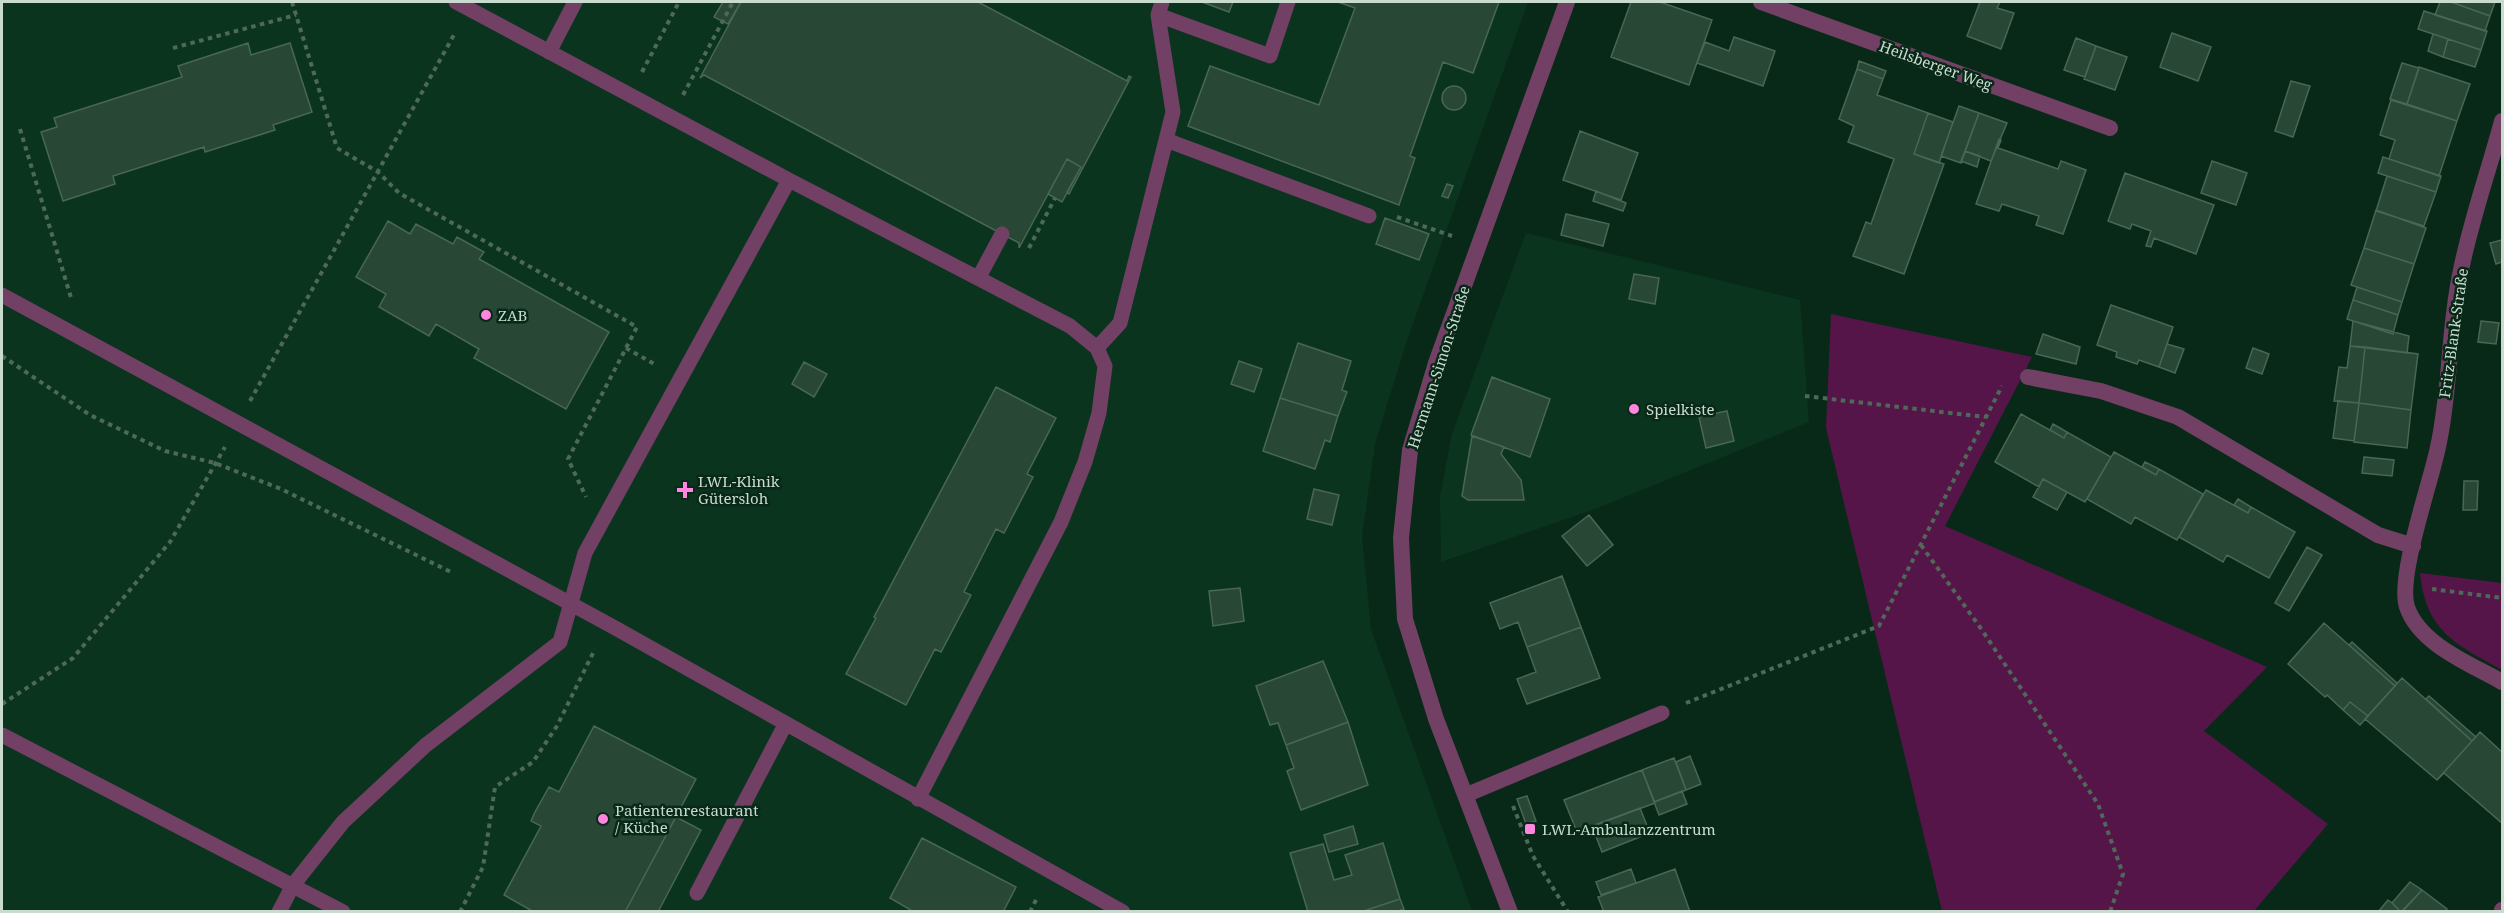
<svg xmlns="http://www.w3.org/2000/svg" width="2504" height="913" font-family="'Noto Serif',serif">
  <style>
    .built { fill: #0b341f }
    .green { fill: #561548 }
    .building { fill: #284735; stroke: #486754; stroke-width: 1.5 }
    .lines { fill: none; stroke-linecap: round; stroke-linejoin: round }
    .path { stroke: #4e695a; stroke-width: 4; stroke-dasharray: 4.5 4.5; stroke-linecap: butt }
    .service { stroke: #724064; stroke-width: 15 }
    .minor { stroke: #724064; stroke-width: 16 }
    .poi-dot { fill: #ff85de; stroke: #092918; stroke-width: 2 }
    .labels { text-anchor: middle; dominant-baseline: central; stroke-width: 5; stroke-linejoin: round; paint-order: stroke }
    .street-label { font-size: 15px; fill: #c9dbcf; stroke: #092918 }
    .poi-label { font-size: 15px; fill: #c9dbcf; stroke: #092918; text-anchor: start }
  </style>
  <rect width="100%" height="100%" fill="#092918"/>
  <path class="built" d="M2 2H1528L1405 346 1375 444 1362 536 1371 629 1472 911 2 912Z
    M1526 233 1800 300 1809 422 1595 509 1441 562 1440 497 1452 434Z"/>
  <path class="green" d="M1831 314 2032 357 1945 526 2267 667 2204 731 2328 824 2254 911H1942L1826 428Z
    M2420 573 2502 583V670C2456 644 2426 632 2420 573Z"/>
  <path class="building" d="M723 2H741L728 24 714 17Z
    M741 2H978L1127 81 1129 76 1131 77 1069 194 1067 192 1081 167 1067 159 1019 248V243L1002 234 704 75 700 78Z
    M1202 2H1233L1229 12Z
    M1338 2H1499L1473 73 1443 62 1410 156 1415 158 1399 205 1188 126 1210 66 1319 105 1355 8Z
    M1631 2H1660L1712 20 1689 85 1611 57Z
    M1980 2H2000L1997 8 2014 13 2001 49 1967 36Z
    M2440 2H2451L2490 16 2485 31 2435 15Z
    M2451 2H2495L2490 16Z
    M2424 11 2487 31 2481 50 2418 29Z
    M2172 33 2211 47 2198 81 2160 67Z
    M2433 34 2448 39 2443 57 2428 51Z
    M1734 37 1775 51 1763 86 1697 63 1705 42 1729 51Z
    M2076 38 2096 46 2085 77 2064 70Z
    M2448 39 2481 50 2475 67 2443 57Z
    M248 43 251 55 290 43 312 112 273 125 275 130 205 152 204 147 113 176 115 184 63 201 41 132 57 127 54 118 182 77 178 66Z
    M2096 46 2127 57 2115 90 2084 79Z
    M1859 61 1886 71 1883 79 1857 69Z
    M2402 63 2419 68 2407 104 2390 99Z
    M2419 67 2470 84 2457 121 2407 104Z
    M1857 69 1883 79 1877 95 1928 113 1914 154 1944 164 1904 274 1853 256 1866 222 1871 224 1894 159 1848 142 1854 126 1839 119Z
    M2291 81 2310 86 2293 137 2275 131Z
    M1442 98a12 12 0 1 1 24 0a12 12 0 1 1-24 0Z
    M2391 100 2457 121 2439 176 2389 159 2395 140 2380 135Z
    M1959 106 1979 113 1961 163 1941 156Z
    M1928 113 1953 122 1939 163 1914 154Z
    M1979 113 2007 123 1991 161 1965 151Z
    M1580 131 1638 153 1621 200 1563 180Z
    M1999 139 2001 140 1998 148 2058 169 2061 161 2086 170 2063 234 2036 225 2039 216 2002 204 1999 211 1976 204Z
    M1965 151 1980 156 1977 167 1961 161Z
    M2383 157 2441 176 2436 192 2378 173Z
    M1067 159 1081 167 1062 202 1048 194Z
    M2212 161 2247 173 2236 205 2201 193Z
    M2125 173 2214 205 2196 254 2154 238 2151 247 2146 246 2151 231 2132 224 2130 229 2108 221Z
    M2387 176 2436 192 2424 226 2376 211Z
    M1447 184 1453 186 1448 198 1442 196Z
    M1596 191 1626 203 1623 211 1593 201Z
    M2376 210 2426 228 2414 264 2364 248Z
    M1566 214 1609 224 1603 246 1561 235Z
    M1385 218 1429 234 1419 260 1376 244Z
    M388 221 410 234 416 224 453 244 457 237 484 252 479 259 609 332 566 409 474 358 479 349 436 324 429 336 379 307 386 294 356 277Z
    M2502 240V262L2496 264 2490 243Z
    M2364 248 2414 264 2402 302 2351 285Z
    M1634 274 1659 278 1655 304 1629 299Z
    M2357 287 2402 302 2398 315 2353 300Z
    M2353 300 2398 315 2393 334 2347 319Z
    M2111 305 2173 327 2159 367 2139 360 2137 364 2116 357 2117 352 2097 345Z
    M2353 321 2409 336 2407 353 2350 346Z
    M2481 321 2499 323 2496 344 2478 342Z
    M2043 334 2080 347 2076 364 2036 354Z
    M1298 343 1351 361 1342 390 1347 392 1338 416 1280 398Z
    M2167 344 2184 349 2175 373 2159 367Z
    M2350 346 2365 347 2359 403 2334 401 2339 367 2347 368Z
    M2365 347 2418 354 2411 410 2359 403Z
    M2253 348 2269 354 2262 374 2246 368Z
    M1239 361 1262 369 1254 392 1231 384Z
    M804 362 827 374 814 397 792 384Z
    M1492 377 1550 399 1530 457 1471 435Z
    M996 387 1056 418 1027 474 1033 477 1004 533 996 529 964 592 971 595 941 652 935 649 906 705 846 674 876 618 874 617Z
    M1280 398 1338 416 1330 442 1325 440 1315 469 1263 451Z
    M2338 401 2359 403 2354 441 2333 438Z
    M2359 403 2411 410 2407 448 2354 442Z
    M1727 411 1734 441 1706 448 1699 417Z
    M2021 414 2064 438 2067 432 2111 457 2085 502 2043 479 2039 487 1995 462Z
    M2053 424 2067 432 2064 438 2050 430Z
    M1472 436 1504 447 1501 454 1521 480 1524 500H1468L1462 496Z
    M2114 452 2156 475 2159 469 2203 494 2177 540 2135 517 2131 524 2087 499Z
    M2364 457 2394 460 2392 476 2362 473Z
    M2145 462 2159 469 2156 475 2142 467Z
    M2043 479 2067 492 2057 510 2033 497Z
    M2464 481H2478L2477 510H2463Z
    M1314 489 1339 495 1332 525 1307 519Z
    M2206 490 2248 513 2251 507 2295 532 2269 578 2227 555 2223 562 2179 537Z
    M2238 499 2251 507 2248 513 2234 505Z
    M1589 515 1613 545 1587 566 1562 536Z
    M2307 547 2322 555 2289 611 2275 603Z
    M1562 576 1581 627 1527 647 1518 622 1500 629 1490 603Z
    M1240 588 1244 621 1213 626 1209 591Z
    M2324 623 2395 686 2368 716 2350 702 2343 710 2327 695 2325 697 2288 664Z
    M1581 627 1600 678 1527 704 1517 679 1536 672 1527 647Z
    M2352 642 2397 683 2395 686 2349 645Z
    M1323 661 1348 722 1286 745 1278 723 1270 725 1256 686Z
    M2402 678 2472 741 2437 780 2365 719Z
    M2429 696 2476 737 2472 741 2426 699Z
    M2350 702 2368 716 2360 725 2343 710Z
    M1348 722 1368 785 1301 810 1287 771 1294 768 1286 745Z
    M594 726 696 779 625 912H534L504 895 541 826 531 821 535 812 549 787 559 792Z
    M2480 732 2502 752V823L2444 773 2437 780Z
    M1690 756 1701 784 1686 790 1676 762Z
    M1674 758 1686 790 1654 802 1642 770Z
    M1642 770 1655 803 1577 832 1564 800Z
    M1682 791 1687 804 1659 815 1654 802Z
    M1527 796 1536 821 1526 824 1517 799Z
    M1640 808 1650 833 1602 852 1592 826Z
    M676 817 701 830 659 910 661 912H625Z
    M1353 826 1358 844 1329 852 1324 835Z
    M922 838 1016 887 1003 912H914L890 898Z
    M1383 843 1400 899 1361 912H1308L1290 853 1323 844 1334 880 1352 875 1345 855Z
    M1631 869 1636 883 1601 895 1596 882Z
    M1675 869 1690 912H1604L1598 897Z
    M2410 882 2422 890 2401 912 2392 903Z
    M2422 890 2447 909 2445 912H2402Z
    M1400 899 1404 909 1395 912H1361Z
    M2388 900 2392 903 2401 912H2378Z"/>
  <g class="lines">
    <path class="path" d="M292 2 337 148 378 172 399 193 637 327 568 459 586 497
      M173 48 296 15
      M642 72 679 2
      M683 95 733 2
      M20 129 72 301
      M1397 217 1452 236
      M1029 248 1055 198
      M626 348 656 365
      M2 356 90 415 165 451 215 463 281 489 453 573
      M1805 396 1985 417
      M250 401 455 33
      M1921 545 1982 630 2098 804 2123 874 2110 912
      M2432 589 2502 598
      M1686 703 1879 626 2002 386
      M2 704 73 658 170 542 225 447
      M1513 806 1533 856 1568 912
      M460 912 483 867 495 787 533 762 557 726 595 649
      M1030 912 1038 896"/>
    <path class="service" d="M456 2 789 180 1070 326 1097 348 1105 366 1099 413 1085 462 1061 522 918 799
      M1158 15 1270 56 1288 2
      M549 52 575 2
      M1166 140 1369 216
      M979 277 1002 234
      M2 295 608 624 1123 912
      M1097 348 1120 323 1173 112 1158 15 1162 2
      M2 735 343 912
      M1466 795 1662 713
      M697 893 785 725
      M279 912 293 885 343 822 426 745 560 642 585 553 789 180"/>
    <path class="minor" d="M1761 2 2110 128
      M2502 121C2489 170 2471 220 2461 270 2448 328 2451 389 2438 447 2431 482 2397 577 2407 607 2420 645 2471 664 2502 682
      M2028 377 2101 391 2178 417 2378 535 2413 546
      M1510 912 1436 719 1405 619 1401 538 1410 450 1436 363 1567 2
      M2502 912V910"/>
  </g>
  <g class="poi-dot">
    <circle cx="486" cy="315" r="6"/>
    <circle cx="1634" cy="409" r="6"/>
    <path d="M682 481h6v6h6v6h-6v6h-6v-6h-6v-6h6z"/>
    <circle cx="603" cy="819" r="6"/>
    <rect x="1524" y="823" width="12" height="12" rx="3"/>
  </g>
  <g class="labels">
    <g class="street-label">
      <text transform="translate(1936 65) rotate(20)">Heilsberger Weg</text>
      <text transform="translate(2453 333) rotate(-82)">Fritz-Blank-Straße</text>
      <text transform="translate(1438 367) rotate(-72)">Hermann-Simon-Straße</text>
    </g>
    <g class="poi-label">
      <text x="498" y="315">ZAB</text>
      <text x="1646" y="409">Spielkiste</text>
      <text x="698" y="481">LWL-Klinik<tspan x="698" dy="17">Gütersloh</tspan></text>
      <text x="615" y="810">Patientenrestaurant<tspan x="615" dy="17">/ Küche</tspan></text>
      <text x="1542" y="829">LWL-Ambulanzzentrum</text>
    </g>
  </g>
  <rect width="2504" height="913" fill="none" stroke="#c9dbcf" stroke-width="6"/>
</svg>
